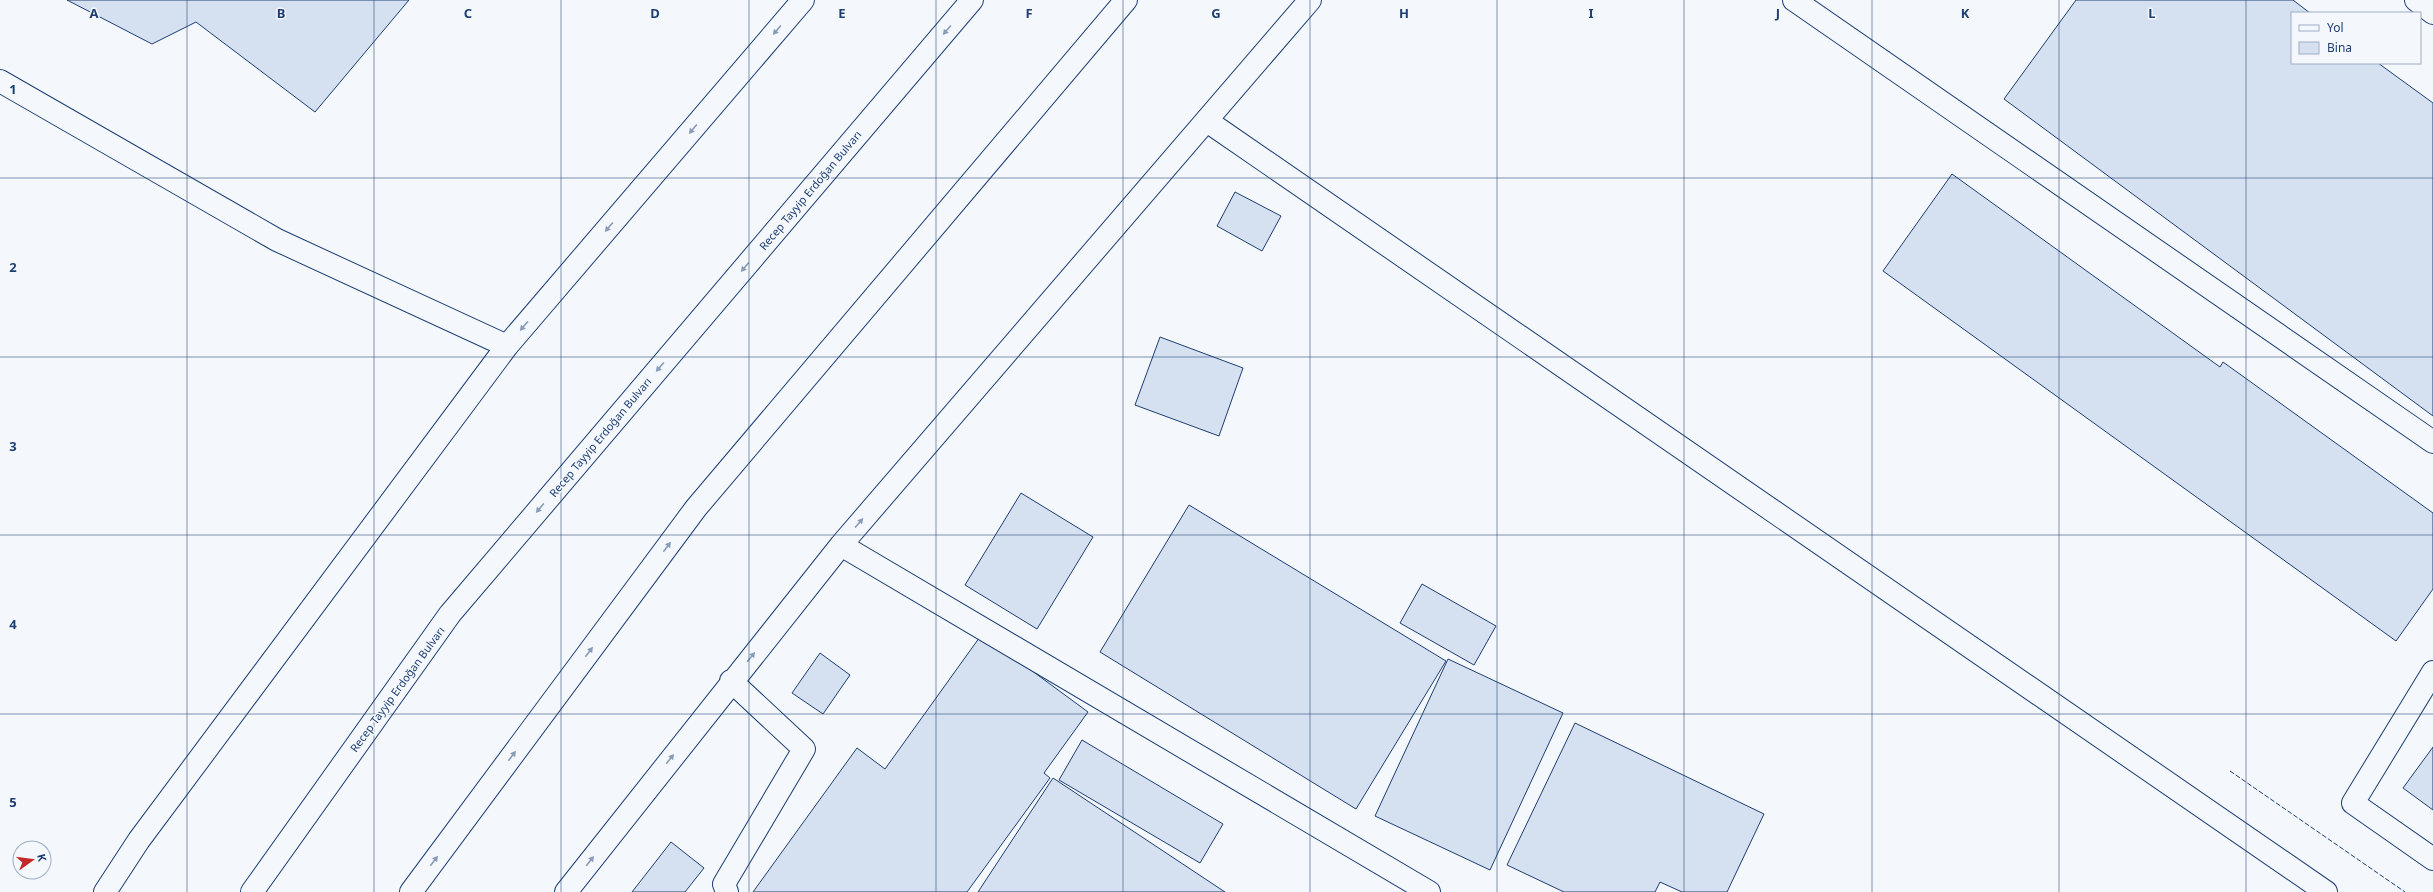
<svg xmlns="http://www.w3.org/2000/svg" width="2433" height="892" font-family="'Noto Sans',sans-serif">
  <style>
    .building { fill: #d5e0f0; stroke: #1d3f73 }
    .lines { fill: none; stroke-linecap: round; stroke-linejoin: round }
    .minor-casing { stroke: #1d3f73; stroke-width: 24 }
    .highway-casing { stroke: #1d3f73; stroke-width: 24 }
    .minor { stroke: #f4f7fb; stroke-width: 22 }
    .highway { stroke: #f4f7fb; stroke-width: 22 }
    .fence { stroke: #1d3f73; stroke-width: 1; stroke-dasharray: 5 2; stroke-linecap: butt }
    .oneway { fill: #889bb7 }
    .grid { fill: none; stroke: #1d3f73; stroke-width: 1; stroke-opacity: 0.55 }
    .labels { text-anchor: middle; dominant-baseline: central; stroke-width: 3; stroke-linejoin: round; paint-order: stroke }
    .street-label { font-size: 11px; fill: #1d3f73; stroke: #f4f7fb }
    .grid-label { font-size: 13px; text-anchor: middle; font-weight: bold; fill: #1d3f73; stroke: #f4f7fb; stroke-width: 3; stroke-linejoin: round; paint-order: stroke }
  </style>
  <rect width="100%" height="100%" fill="#f4f7fb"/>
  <path class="building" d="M67 0H409L315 112 196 22 152 44Z
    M2076 0H2293L2310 13H2292V63H2378L2433 103V416L2004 99Z
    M1952 174 2220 367 2223 362 2433 513V589L2396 641 1883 271Z
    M1235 192 1281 216 1262 251 1217 226Z
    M1160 337 1243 368 1219 436 1135 405Z
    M1021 493 1093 537 1037 629 965 585Z
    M1189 505 1446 661 1356 809 1100 652Z
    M1422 584 1496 626 1474 665 1400 623Z
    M982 634 1088 712 1044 773 1050 778 967 892H753L857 748 885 769Z
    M820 653 850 675 823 714 792 693Z
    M1448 659 1563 713 1490 870 1375 816Z
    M1575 723 1764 814 1727 892H1682L1660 882 1655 892H1564L1507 865Z
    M1082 740 1223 824 1200 863 1059 780Z
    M2433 747V810L2403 788Z
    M1053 778 1225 892H978Z
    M671 842 704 868 685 892H632Z"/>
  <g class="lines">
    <g class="minor-casing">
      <path id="minor" d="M1794 0 2433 442
        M2416 0 2433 13
        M0 81 277 240 507 346
        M1207 121 2326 892
        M841 545 1429 892
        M2433 672 2353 803 2433 859
        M105 892 139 840 507 346 803 0
        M566 892 841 545 1310 0
        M727 892 724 884 804 749 731 681"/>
    </g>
    <g class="highway-casing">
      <path id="highway" d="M252 892 450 614 972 0
        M411 892 696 508 1126 0"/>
    </g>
    <use href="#minor" class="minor"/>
    <use href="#highway" class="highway"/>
    <path class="fence" d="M2230 771 2405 892"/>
  </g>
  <defs><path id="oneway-solid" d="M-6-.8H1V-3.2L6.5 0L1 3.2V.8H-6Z"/></defs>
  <g class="oneway">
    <use href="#oneway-solid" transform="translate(777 30) rotate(130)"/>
    <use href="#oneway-solid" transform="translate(947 30) rotate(130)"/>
    <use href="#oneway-solid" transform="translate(693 129) rotate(130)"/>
    <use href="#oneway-solid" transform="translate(609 227) rotate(130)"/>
    <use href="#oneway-solid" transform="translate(745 267) rotate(130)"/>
    <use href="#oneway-solid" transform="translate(524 326) rotate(130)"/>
    <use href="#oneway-solid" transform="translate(660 367) rotate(130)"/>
    <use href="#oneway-solid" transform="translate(540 508) rotate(130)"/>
    <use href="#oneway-solid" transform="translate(859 523) rotate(-49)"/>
    <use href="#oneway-solid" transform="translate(667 547) rotate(-53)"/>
    <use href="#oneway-solid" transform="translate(589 652) rotate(-53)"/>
    <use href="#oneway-solid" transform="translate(751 657) rotate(-51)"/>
    <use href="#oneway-solid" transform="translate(512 756) rotate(-53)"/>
    <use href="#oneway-solid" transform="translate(670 759) rotate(-52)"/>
    <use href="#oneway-solid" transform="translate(434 861) rotate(-53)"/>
    <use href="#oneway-solid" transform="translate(590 861) rotate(-52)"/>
  </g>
  <path class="grid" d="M187 0V892M374 0V892M561 0V892M749 0V892M936 0V892M1123 0V892M1310 0V892M1497 0V892M1684 0V892M1872 0V892M2059 0V892M2246 0V892M0 178H2433M0 357H2433M0 535H2433M0 714H2433"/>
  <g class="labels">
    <g class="street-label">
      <text transform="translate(810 190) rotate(-50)">Recep Tayyip Erdoğan Bulvarı</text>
      <text transform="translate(600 437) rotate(-50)">Recep Tayyip Erdoğan Bulvarı</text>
      <text transform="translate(397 689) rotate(-54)">Recep Tayyip Erdoğan Bulvarı</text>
    </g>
  </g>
  <g class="grid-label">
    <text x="94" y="18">A</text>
    <text x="281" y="18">B</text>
    <text x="468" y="18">C</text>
    <text x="655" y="18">D</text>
    <text x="842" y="18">E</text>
    <text x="1029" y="18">F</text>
    <text x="1216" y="18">G</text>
    <text x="1404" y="18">H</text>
    <text x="1591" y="18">I</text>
    <text x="1778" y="18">J</text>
    <text x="1965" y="18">K</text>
    <text x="2152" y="18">L</text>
    <text x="13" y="94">1</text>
    <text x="13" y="272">2</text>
    <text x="13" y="451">3</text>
    <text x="13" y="629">4</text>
    <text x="13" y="807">5</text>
  </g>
  <rect x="2291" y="12" width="130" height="52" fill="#f4f7fb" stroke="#9eadc5"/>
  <rect x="2299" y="25" width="20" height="6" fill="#f4f7fb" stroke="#9eadc5"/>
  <text x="2327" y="32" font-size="12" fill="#1d3f73">Yol</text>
  <rect x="2299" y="42" width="20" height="12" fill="#d5e0f0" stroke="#9eadc5"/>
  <text x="2327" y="52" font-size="12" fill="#1d3f73">Bina</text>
  <g transform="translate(32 860) rotate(76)"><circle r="19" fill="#f4f7fb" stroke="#9eadc5"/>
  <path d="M0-3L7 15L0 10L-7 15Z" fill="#c62828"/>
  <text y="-6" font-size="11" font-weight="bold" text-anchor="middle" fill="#1d3f73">K</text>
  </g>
</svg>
